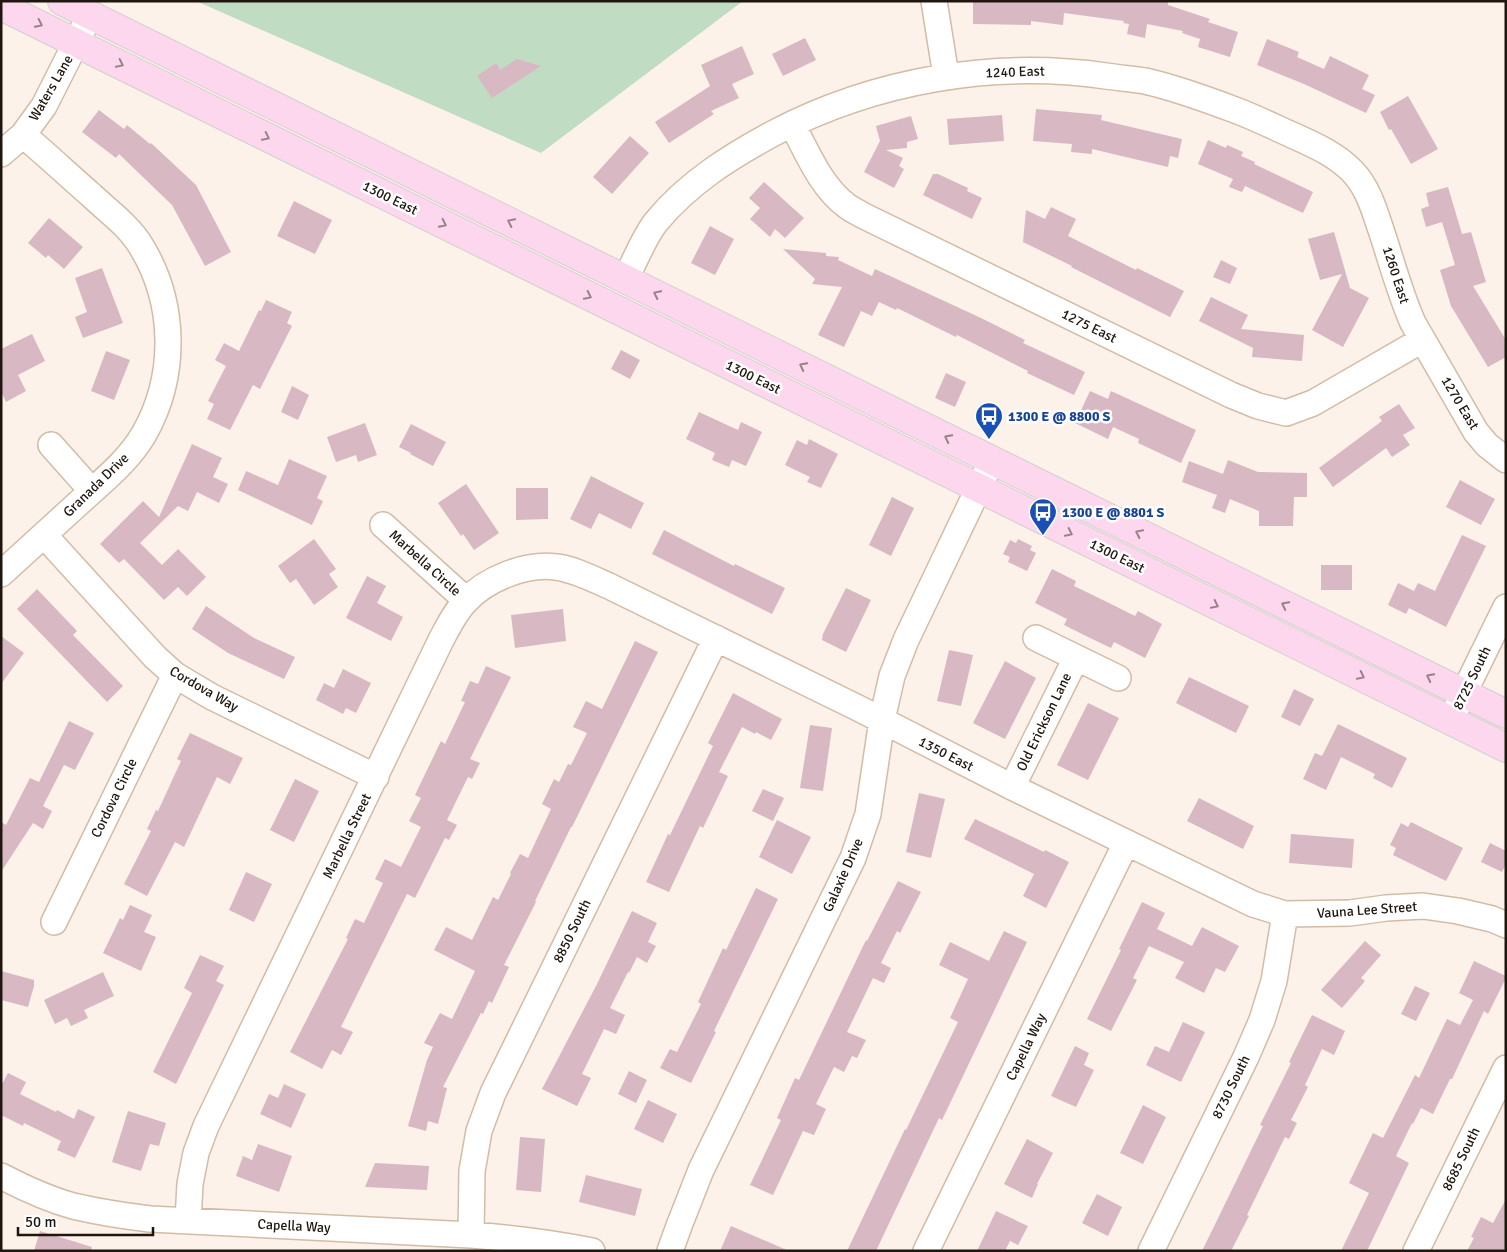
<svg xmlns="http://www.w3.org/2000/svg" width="1507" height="1252" font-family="Signika,sans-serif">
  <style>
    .green { fill: #c0dcc2 }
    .building { fill: #d8b8c3 }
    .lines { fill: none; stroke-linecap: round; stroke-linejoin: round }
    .minor-casing { stroke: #d3bca6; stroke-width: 28 }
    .major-casing { stroke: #d2d1cf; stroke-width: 30 }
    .minor { stroke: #fff; stroke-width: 25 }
    .major { stroke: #fdd7ed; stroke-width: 28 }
    .oneway { stroke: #998189 }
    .labels { text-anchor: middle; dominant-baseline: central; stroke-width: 5; stroke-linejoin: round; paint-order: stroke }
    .street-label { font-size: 14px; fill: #1f170f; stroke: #fff }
    .transit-label { font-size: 14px; font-weight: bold; fill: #164399; stroke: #fff; text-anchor: start }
  </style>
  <rect width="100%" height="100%" fill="#fcf2e9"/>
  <path class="green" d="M196 1H743L541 153Z"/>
  <path class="building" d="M973 1H1168V5L1210 19 1208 22 1238 32 1230 57 1198 47 1200 39 1182 33 1183 31 1147 24 1145 38 1127 34 1129 24 1123 23 1124 21 1064 13 1063 25 1031 21V25L973 24Z
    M805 38 816 60 783 76 772 54Z
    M1267 39 1299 52 1297 57 1324 69 1330 56 1369 75 1362 89 1375 95 1366 113 1304 84 1257 65Z
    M742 46 754 74 732 84 739 98 711 111 714 114 669 143 655 122 710 86 701 65Z
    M517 59 541 66 492 98 477 76 496 63 500 70Z
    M1408 96 1438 149 1411 164 1391 129 1389 130 1380 112Z
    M1036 109 1102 115 1101 120 1182 139 1178 158 1170 156 1168 167 1092 149V154L1071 152 1072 144 1033 141Z
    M99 110 124 129 127 125 150 144 151 143 196 185 231 252 205 266 172 205 119 154 116 158 82 132Z
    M1002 115 1004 141 949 145 947 119Z
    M911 116 918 139 907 142V148L886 150 903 158 899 166 904 169 894 188 864 172 880 141 876 126Z
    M630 136 649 153 612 194 593 177Z
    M1208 140 1226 148 1227 145 1243 152 1241 156 1255 162 1254 164 1313 192 1303 213 1245 186 1242 192 1229 187 1233 179 1198 164Z
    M933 174H938L968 188 967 191 982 198 972 219 923 195Z
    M764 182 804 218 785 238 775 229 770 237 750 219 760 208 749 198Z
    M1448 187 1462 234 1471 232 1486 282 1473 286 1506 340V357L1488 367 1451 306 1440 270 1455 265 1442 222 1426 227 1421 209 1429 206 1426 193Z
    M294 201 332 220 315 254 277 236Z
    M1051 207 1076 219 1068 236 1136 270 1137 268 1184 291 1170 317 1071 267 1072 266 1023 242 1026 210 1045 219Z
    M49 218 83 247 64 269 48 255 46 258 28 243Z
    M710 226 734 239 715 275 691 263Z
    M1334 232 1350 288 1369 298 1343 347 1312 330 1342 274 1320 280 1308 239Z
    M783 249 826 253V256L839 257 838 260 872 276 875 269 981 318 1025 340 1023 343 1085 372 1074 395 1027 373 1028 371 957 335 956 337 897 308 896 310 879 302 872 316 861 311 844 347 818 335 842 287 812 284 815 279Z
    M1221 260 1237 268 1230 284 1213 277Z
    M102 268 123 323 83 338 75 317 87 312 75 278Z
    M1211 297 1248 315 1241 329 1304 335 1302 361 1252 357 1253 348 1199 321Z
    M266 300 292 312 287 323 292 326 260 389 253 385 230 430 207 419 214 404 208 401 226 366 215 360 224 343 239 351 259 310 261 311Z
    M32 334 45 361 18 375 26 391 6 402 1 391V349Z
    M621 350 640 360 630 379 611 369Z
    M106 351 130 360 114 400 91 391Z
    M946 373 966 382 955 407 935 398Z
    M292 386 309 395 298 420 281 412Z
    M1090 391 1108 399 1111 391 1196 430 1181 463 1138 443 1139 439 1113 427 1108 439 1075 423Z
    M1399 404 1415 428 1403 435 1410 445 1392 457 1386 448 1333 487 1319 468 1382 421 1379 417Z
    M699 412 738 430 741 422 762 432 746 466 732 460 729 467 712 460 715 453 686 439Z
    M365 423 377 455 358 462 356 455 336 462 327 437Z
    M411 424 446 442 433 466 410 454 411 453 399 447Z
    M809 439 838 454 821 488 807 482 810 477 785 465 797 440 807 445Z
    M192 444 222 458 213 477 228 484 219 503 197 492 188 511 178 506 140 543 162 565 178 549 206 577 187 596 178 587 164 600 124 559 119 563 100 544 143 501 159 517Z
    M289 459 327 476 317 498 323 501 312 525 238 490 246 471 278 485Z
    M1228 460 1258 472 1307 473V497H1294L1293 526H1259V511L1230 499 1225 513 1212 508 1217 495 1182 482 1189 461 1223 474Z
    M591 476 644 503 631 529 599 513 591 529 570 519Z
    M1460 480 1495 499 1481 525 1446 507Z
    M466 484 499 533 474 550 463 534 461 536 438 503Z
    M516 488H548V519L516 520Z
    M892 497 914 508 891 556 869 545Z
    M664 530 734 566 735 564 785 588 772 614 652 554Z
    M1462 535 1486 546 1446 627 1409 608 1406 614 1388 605 1398 583 1414 591 1418 583 1435 591Z
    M314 539 336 569 329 574 338 587 314 605 296 579 290 583 278 566Z
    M1018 539 1032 546 1030 550 1036 553 1027 571 1008 562 1010 557 1003 554 1010 540 1016 543Z
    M1321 565H1352V590H1321Z
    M1052 569 1076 581 1074 586 1107 602 1135 616 1138 611 1162 624 1145 658 1114 642 1111 648 1090 638 1064 625 1067 619 1035 603Z
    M367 576 386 586 377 603 403 617 391 641 346 618Z
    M846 588 871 600 846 652 822 640 823 634Z
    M37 589 77 631 73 635 123 686 107 702 17 609Z
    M206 606 254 638 295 657 284 679 228 653 192 629Z
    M563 609 566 641 515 648 511 615Z
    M1 636 24 653 1 684Z
    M635 641 658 652 572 827H571L535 901 536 902 504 965 509 967 492 1003 489 1001 483 1014 481 1013 443 1087 447 1088 438 1124 428 1121 426 1131 408 1126 427 1060 433 1047 424 1043 440 1013 452 1019 475 971 434 950 446 927 472 940 493 897 498 900 511 874 510 873 520 854 528 858 551 809 542 804 554 779 559 782 568 764 571 765 587 733 573 727 586 701 602 709Z
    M949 650 973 655 961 706 937 701Z
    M1005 661 1036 678 1005 739 973 723Z
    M486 666 511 677 470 759 480 763 472 779 468 777 447 820 457 825 449 840 445 838 415 898 407 894 341 1027 353 1032 341 1055 332 1050 322 1069 290 1052 348 939 346 938 355 919 364 923 383 883 375 879 385 859 401 867 421 827 409 821 421 798 415 795 441 741 445 744 465 702 461 701 470 681 478 684Z
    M343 669 371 683 356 713 346 708 343 714 316 700 324 683 334 688Z
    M1189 677 1249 706 1236 733 1176 703Z
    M1294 689 1314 699 1300 726 1281 717Z
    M733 693 782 719 771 740 756 732 755 734 742 727 719 772 728 776 703 828 700 826 669 892 646 882 668 834 670 835 713 746 708 743Z
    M1088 703 1119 718 1088 780 1057 765Z
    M69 721 94 733 75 770 64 765 43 806 52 811 43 829 33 823 1 872V822L6 825 30 778 39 782Z
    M1338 724 1407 758 1392 788 1373 778 1375 774 1341 757 1326 790 1303 779 1315 753 1322 756Z
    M810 725 832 728 823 791 800 788Z
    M190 733 243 758 230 784 217 777 184 847 175 842 147 896 124 884 151 831 147 829 156 810 158 811 181 761 177 759Z
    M295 779 319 791 294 842 270 830Z
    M763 789 784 798 773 821 752 811Z
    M919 793 945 799 931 858 906 852Z
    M1199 798 1254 826 1243 849 1187 821Z
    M975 819 1044 852 1045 850 1069 862 1046 908 1023 896 1034 874 964 839Z
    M777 820 811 837 792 874 759 857Z
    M1411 822 1463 848 1446 881 1393 855 1396 848 1390 845 1401 823 1408 827Z
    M1291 834 1354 839 1352 868 1289 863Z
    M1490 843 1506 851V864L1502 872 1481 862Z
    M246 872 272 884 254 922 229 910Z
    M898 881 921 892 900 933 897 931 881 963 891 968 884 983 873 978 847 1032 866 1040 857 1058 852 1056 844 1072 834 1067 816 1104 826 1109 814 1135 803 1131 773 1195 750 1185 781 1120 777 1118 795 1078 799 1080 866 940 867 941Z
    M756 888 778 899 714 1031 716 1032 691 1083 660 1068 670 1049 677 1052 701 1004 698 1002 723 948 726 950Z
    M1142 902 1165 913 1157 929 1192 946 1202 927 1239 946 1225 972 1216 968 1204 993 1175 978 1184 962 1149 946 1133 978 1137 980 1111 1031 1087 1019 1121 950 1119 949Z
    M130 905 152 915 144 932 156 937 141 971 103 953 120 918 123 920Z
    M632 911 657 923 648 942 656 946 647 963 637 957 629 973 628 972 610 1008 625 1015 616 1034 604 1029 582 1074 591 1078 577 1106 542 1089 597 984Z
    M1004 931 1027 942 942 1120 939 1118 876 1251H847L905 1129 906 1130 958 1022 950 1018 968 979 939 965 950 942 989 961Z
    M1365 941 1381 955 1361 978 1365 981 1342 1008 1321 990Z
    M200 955 224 966 216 981 224 985 176 1084 153 1072 192 993 184 988Z
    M1474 961 1506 976V978L1488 1014 1484 1011 1452 1079H1450L1433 1114 1421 1108 1413 1124 1412 1123 1396 1156 1409 1163 1367 1251H1341L1369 1193 1349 1183 1373 1133 1383 1138 1415 1075 1419 1078 1447 1019 1460 1025 1473 1000 1459 993Z
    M1 971 34 980V986L28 1007 1 1000Z
    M103 972 114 996 84 1010 88 1018 71 1026 67 1018 55 1024 44 1000Z
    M1415 986 1430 993 1416 1021 1401 1014Z
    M1312 1015 1345 1031 1334 1055 1322 1049 1305 1085 1308 1087 1291 1120 1297 1123 1289 1139 1285 1137 1247 1215 1249 1216 1231 1251H1202L1263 1126 1260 1125 1291 1063 1289 1062Z
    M1183 1022 1205 1032 1181 1082 1146 1065 1155 1046 1169 1052Z
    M1075 1046 1089 1053 1084 1065 1094 1070 1076 1107 1051 1096Z
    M629 1071 647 1080 636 1103 618 1094Z
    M8 1073 26 1082 20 1094 56 1112 57 1110 74 1119 78 1109 95 1117 75 1158 57 1150 61 1141 24 1123 23 1126 1 1115V1086Z
    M284 1084 306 1094 291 1128 260 1114 269 1094 278 1098Z
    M648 1100 677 1114 663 1143 634 1129Z
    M1143 1105 1166 1117 1143 1164 1120 1153Z
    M128 1111 166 1123 159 1146 150 1144 141 1171 112 1162Z
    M520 1137 545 1139 541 1192 516 1190Z
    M1027 1139 1053 1153 1037 1184H1038L1032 1198 1004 1184Z
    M258 1144 292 1156 279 1192 236 1176 243 1156 252 1160Z
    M375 1163 429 1166 427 1190 365 1187Z
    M586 1175 642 1189 635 1216 579 1202Z
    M1097 1194 1122 1207 1108 1236 1082 1223Z
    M1506 1199V1251H1467L1474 1238 1471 1237 1481 1217 1493 1223Z
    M996 1211 1028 1226 1018 1245 1010 1241 1005 1251H977Z
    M731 1226 789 1251H720Z
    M40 1231 92 1247 91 1251H34Z"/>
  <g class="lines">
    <g class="minor-casing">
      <path id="minor" d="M934 1 946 76
        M792 124C807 152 821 187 847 206 852 210 859 213 864 216L1231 395 1258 406 1286 413 1313 403 1422 340
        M1 154 23 135 44 106 90 15
        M626 278C635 261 644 237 656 222 688 183 731 156 774 133 876 80 993 60 1106 76 1119 78 1133 79 1145 81 1176 88 1206 99 1235 110 1254 117 1272 126 1290 134 1312 144 1336 154 1353 172 1370 190 1376 216 1384 239 1393 267 1401 296 1413 323L1476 432 1487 445 1506 460
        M51 445 92 491
        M383 525 466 600
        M44 535 155 657 175 675 212 697 376 777
        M1 574C28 549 55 525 82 500 104 480 129 460 144 434 177 376 176 303 141 246 129 226 108 211 91 195 68 175 46 154 23 135
        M1036 638 1118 678
        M1450 721 1506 607
        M1012 787 1076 658
        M54 922 175 675
        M1 1176C24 1188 48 1199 73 1206 99 1212 124 1216 150 1219L471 1235C512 1238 552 1243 592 1251
        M188 1221 190 1184 196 1153 206 1126 441 640C448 627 455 612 466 601 486 579 526 563 556 567 574 569 593 579 609 586L858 708 1012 787 1253 904 1285 914 1350 913 1386 908 1423 906 1458 911 1492 919 1506 925
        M471 1235 472 1171 479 1131 493 1093 716 638
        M670 1251 679 1226 701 1170 853 858 868 814 882 720 892 676 906 640 992 460
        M926 1251 1126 843
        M1151 1251 1246 1057 1262 1020 1274 981 1285 914
        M1416 1251 1506 1068"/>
    </g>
    <g class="major-casing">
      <path id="major" d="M62 1C543 238 1024 477 1506 714
        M1 6 1506 748"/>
    </g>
    <use href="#minor" class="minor"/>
    <use href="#major" class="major"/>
  </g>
  <defs><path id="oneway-chevron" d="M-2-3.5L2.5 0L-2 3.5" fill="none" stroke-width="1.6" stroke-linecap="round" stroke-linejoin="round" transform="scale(1.25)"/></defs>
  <g class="oneway">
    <use href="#oneway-chevron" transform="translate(39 24) rotate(26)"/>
    <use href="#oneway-chevron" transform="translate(120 64) rotate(26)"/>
    <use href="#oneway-chevron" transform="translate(266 137) rotate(26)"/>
    <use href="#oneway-chevron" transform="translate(511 222) rotate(-154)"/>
    <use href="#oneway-chevron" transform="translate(443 224) rotate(26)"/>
    <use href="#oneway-chevron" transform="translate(657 294) rotate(-154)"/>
    <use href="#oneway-chevron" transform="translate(588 296) rotate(26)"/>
    <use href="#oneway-chevron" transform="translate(803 366) rotate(-153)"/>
    <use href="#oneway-chevron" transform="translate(948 438) rotate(-153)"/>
    <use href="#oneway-chevron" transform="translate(1069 533) rotate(26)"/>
    <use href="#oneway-chevron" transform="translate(1139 533) rotate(-154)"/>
    <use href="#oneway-chevron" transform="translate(1215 605) rotate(26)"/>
    <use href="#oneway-chevron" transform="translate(1285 605) rotate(-153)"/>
    <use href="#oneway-chevron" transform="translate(1361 676) rotate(26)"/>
    <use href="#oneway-chevron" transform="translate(1430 677) rotate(-153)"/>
  </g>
  <defs>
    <g id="bus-pin" transform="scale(1.4375)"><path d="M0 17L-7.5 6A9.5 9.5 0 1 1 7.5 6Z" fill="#1a4fb4" stroke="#fff"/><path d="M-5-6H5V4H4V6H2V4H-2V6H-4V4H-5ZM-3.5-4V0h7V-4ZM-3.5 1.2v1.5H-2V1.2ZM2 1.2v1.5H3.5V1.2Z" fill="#fff"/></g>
  </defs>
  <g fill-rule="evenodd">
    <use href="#bus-pin" x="989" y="416"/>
    <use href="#bus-pin" x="1043" y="512"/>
  </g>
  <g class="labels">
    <g class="street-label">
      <text transform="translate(1015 72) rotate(-2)">1240 East</text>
      <text transform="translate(51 88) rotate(-60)">Waters Lane</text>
      <text transform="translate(390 198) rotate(26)">1300 East</text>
      <text transform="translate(1396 275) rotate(72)">1260 East</text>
      <text transform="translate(1089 326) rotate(26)">1275 East</text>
      <text transform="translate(753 377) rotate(26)">1300 East</text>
      <text transform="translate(1460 403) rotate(59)">1270 East</text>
      <text transform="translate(96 485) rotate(-44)">Granada Drive</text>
      <text transform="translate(1117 556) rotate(26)">1300 East</text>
      <text transform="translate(425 563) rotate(42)">Marbella Circle</text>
      <text transform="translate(1472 678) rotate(-64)">8725 South</text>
      <text transform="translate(204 689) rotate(30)">Cordova Way</text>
      <text transform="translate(1044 722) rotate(-64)">Old Erickson Lane</text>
      <text transform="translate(946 754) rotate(27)">1350 East</text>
      <text transform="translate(114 798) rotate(-64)">Cordova Circle</text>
      <text transform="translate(347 836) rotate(-64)">Marbella Street</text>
      <text transform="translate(843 875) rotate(-66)">Galaxie Drive</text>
      <text transform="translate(1367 910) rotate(-4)">Vauna Lee Street</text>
      <text transform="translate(572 931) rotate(-64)">8850 South</text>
      <text transform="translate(1026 1047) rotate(-64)">Capella Way</text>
      <text transform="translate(1231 1087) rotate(-64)">8730 South</text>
      <text transform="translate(1461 1159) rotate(-64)">8685 South</text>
      <text transform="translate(294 1226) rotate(3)">Capella Way</text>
    </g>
    <g class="transit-label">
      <text x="1008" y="416">1300 E @ 8800 S</text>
      <text x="1062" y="512">1300 E @ 8801 S</text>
    </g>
  </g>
  <rect width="1507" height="1252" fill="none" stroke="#1f170f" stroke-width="5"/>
  <path d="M18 1227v8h135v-8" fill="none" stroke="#1f170f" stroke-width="2.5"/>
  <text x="25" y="1227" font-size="15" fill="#1f170f" stroke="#ffffff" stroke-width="4" paint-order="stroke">50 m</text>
</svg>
